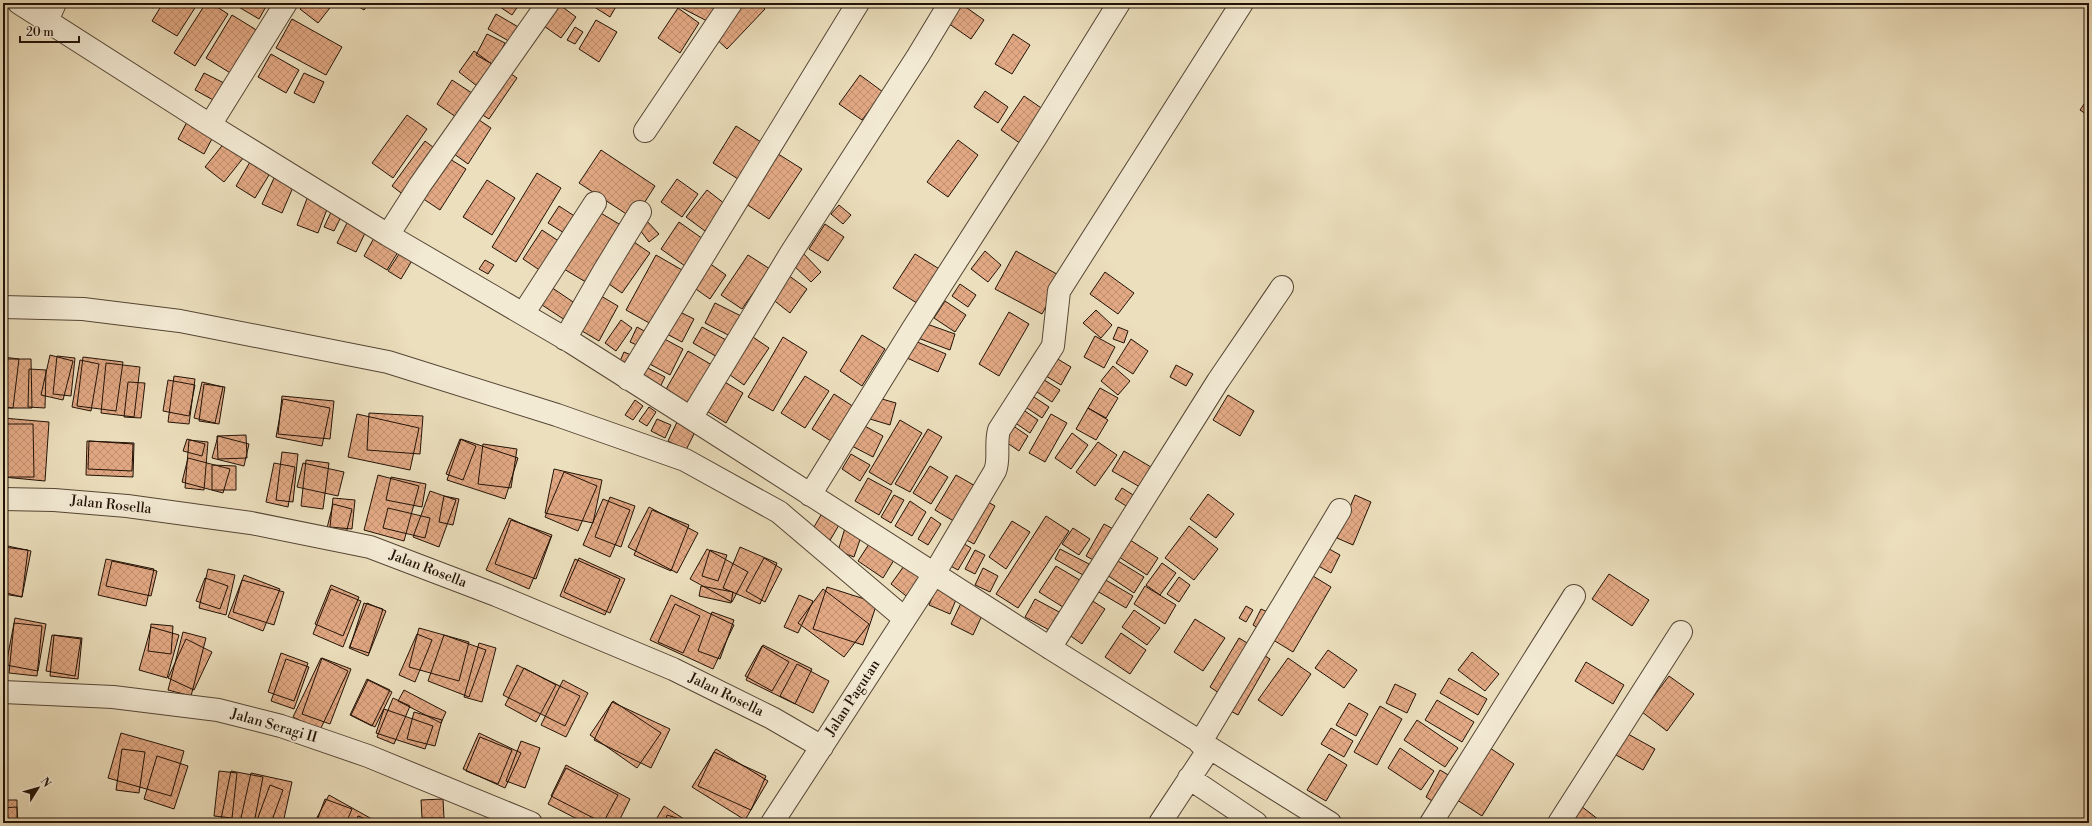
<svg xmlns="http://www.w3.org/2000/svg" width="2092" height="826" font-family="'Libre Bodoni',serif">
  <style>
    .building { fill: url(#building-cross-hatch); stroke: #221206 }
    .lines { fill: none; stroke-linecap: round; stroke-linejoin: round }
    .minor-casing { stroke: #544534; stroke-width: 24 }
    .minor { stroke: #f3ead4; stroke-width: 22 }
    .labels { text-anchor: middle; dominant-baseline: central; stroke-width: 4; stroke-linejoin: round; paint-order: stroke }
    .street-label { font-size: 14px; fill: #221206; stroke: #f3ead4 }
  </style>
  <defs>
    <pattern id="building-cross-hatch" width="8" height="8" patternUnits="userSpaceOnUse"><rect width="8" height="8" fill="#e2a984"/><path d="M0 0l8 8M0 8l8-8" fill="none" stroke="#c29070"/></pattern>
  </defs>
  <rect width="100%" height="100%" fill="#ecdfbd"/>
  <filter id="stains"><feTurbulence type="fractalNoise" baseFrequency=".005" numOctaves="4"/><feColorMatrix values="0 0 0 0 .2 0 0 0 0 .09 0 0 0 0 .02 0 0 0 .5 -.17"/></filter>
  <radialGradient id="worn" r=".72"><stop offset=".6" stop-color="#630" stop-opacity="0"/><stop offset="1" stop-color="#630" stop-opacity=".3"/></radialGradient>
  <path class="building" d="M143 3H156L153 8Z
    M163 3H198L177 36 152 21Z
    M206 3H211L228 14 195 66 174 53Z
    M232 3H268L259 19Z
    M305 3H332L333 4 318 23 300 9Z
    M353 3H369L364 10Z
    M494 3H520L512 15Z
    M557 3 576 17 561 38 541 24Z
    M588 3H618L610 17Z
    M682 3H710L717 7 709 22 680 7Z
    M743 3H758L765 9 727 49 712 35Z
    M960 3 984 20 971 39 945 21Z
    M678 8 699 23 680 53 658 38Z
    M496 14 520 28 512 43 488 29Z
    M232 15 258 31 232 74 206 58Z
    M292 19 342 47 326 75 276 48Z
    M596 20 617 32 599 62 579 49Z
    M575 27 583 32 575 44 567 40Z
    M487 34 505 43 494 65 476 55Z
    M1013 34 1030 45 1012 74 995 64Z
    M474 51 493 65 477 86 459 72Z
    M271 54 299 70 286 93 258 77Z
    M504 69 517 78 489 119 476 111Z
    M204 73 224 83 215 101 195 90Z
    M304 73 324 82 314 103 294 93Z
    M860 75 883 92 862 120 839 104Z
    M452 80 475 95 459 119 437 104Z
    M985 91 1008 107 998 123 974 107Z
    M1024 96 1047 112 1024 146 1001 130Z
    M2089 97V116L2080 110Z
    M407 115 427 129 393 178 372 163Z
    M473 116 491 128 468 164 450 151Z
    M188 120 214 135 204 154 178 139Z
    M736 126 761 142 738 179 713 163Z
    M958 140 978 155 948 197 927 182Z
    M425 141 438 151 405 196 392 186Z
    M225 142 244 157 224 182 205 167Z
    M601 150 655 186 634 219 579 183Z
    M775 152 802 169 769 219 743 202Z
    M445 156 466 169 440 210 419 196Z
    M250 162 269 175 255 198 236 186Z
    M537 173 561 188 516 262 492 247Z
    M275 176 294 185 282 213 262 204Z
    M677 179 698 194 682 217 661 202Z
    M487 180 515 198 492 235 463 217Z
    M707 190 725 204 705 231 686 217Z
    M308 196 329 204 318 233 297 225Z
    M839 205 851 215 843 224 831 214Z
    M559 206 579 219 569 236 548 223Z
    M333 208 343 213 334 231 324 227Z
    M599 212 624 227 589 284 564 269Z
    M645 219 659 234 649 242 637 226Z
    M348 221 366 231 356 252 337 243Z
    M679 222 703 239 685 266 661 249Z
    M825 224 844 237 828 261 809 249Z
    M542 230 560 242 541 271 523 259Z
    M374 238 398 252 387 270 364 256Z
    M634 242 650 253 622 293 606 282Z
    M401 251 413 259 401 279 388 271Z
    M985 251 1001 265 988 282 971 269Z
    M1016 251 1062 277 1042 314 995 289Z
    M802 252 821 272 811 282 791 263Z
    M915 254 941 270 920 305 893 288Z
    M656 255 682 270 651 324 626 310Z
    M748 255 770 269 742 309 721 295Z
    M485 260 494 265 488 274 479 269Z
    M709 263 726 275 710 299 693 287Z
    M1105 272 1134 293 1118 314 1090 294Z
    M788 275 807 289 790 313 771 298Z
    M960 284 976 295 968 307 952 296Z
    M551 287 579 306 568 322 539 303Z
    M601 296 618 306 599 341 582 331Z
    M945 301 966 315 955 332 934 318Z
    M715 303 741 316 730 336 705 323Z
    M674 309 694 319 682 342 663 332Z
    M1096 310 1112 325 1101 338 1083 323Z
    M1009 312 1029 324 999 376 979 364Z
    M621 320 632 328 616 351 605 343Z
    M924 323 955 334 950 350 918 338Z
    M637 327 646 332 639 346 630 342Z
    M702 327 728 341 719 358 693 343Z
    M1118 327 1128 331 1124 343 1113 339Z
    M750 335 769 348 744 385 726 372Z
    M862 335 885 349 862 386 840 371Z
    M659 336 683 349 670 375 646 362Z
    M1095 336 1115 347 1104 368 1084 357Z
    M783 337 807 352 773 411 748 397Z
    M1131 339 1148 351 1133 374 1116 363Z
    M915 341 946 354 938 372 907 358Z
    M688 351 712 365 689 405 665 391Z
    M624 352 631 355 626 364 620 361Z
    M50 355 73 361 63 400 41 395Z
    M1051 355 1071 367 1061 385 1041 373Z
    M57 356 75 358 71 396 53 394Z
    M3 357 19 359 13 408 3 407Z
    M83 357 123 362 116 411 77 406Z
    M4 359H31L32 408H5Z
    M80 360 99 364 91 411 72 407Z
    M106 363 140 367 134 417 101 413Z
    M640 364 665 377 659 389 634 375Z
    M1176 365 1193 374 1186 386 1170 377Z
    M1113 366 1130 381 1118 395 1101 381Z
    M29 369 46 370 45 408 28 407Z
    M174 376 195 379 189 424 168 422Z
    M805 376 829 391 805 428 781 413Z
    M1038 376 1060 390 1052 402 1031 388Z
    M168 380 195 385 189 416 163 411Z
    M723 381 743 393 726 423 705 410Z
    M128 382 145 383 141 418 124 417Z
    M202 382 223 387 215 423 194 418Z
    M204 384 225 387 219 424 199 421Z
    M1100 388 1118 398 1106 418 1088 408Z
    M1028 393 1049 407 1042 418 1021 404Z
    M834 394 854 407 831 441 812 429Z
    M1228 395 1254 411 1240 436 1213 420Z
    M282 396 334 401 330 439 278 434Z
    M875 397 896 403 890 425 870 419Z
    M283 399 330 408 322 446 276 437Z
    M635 400 643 406 633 420 625 415Z
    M649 407 656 412 647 426 639 421Z
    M1019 407 1038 420 1030 433 1011 420Z
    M1088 408 1108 420 1096 440 1076 429Z
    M369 413 423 416 420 454 367 450Z
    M357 414 419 428 410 470 348 457Z
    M1051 414 1067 423 1045 462 1029 453Z
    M3 418 49 422 45 481 3 477Z
    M657 419 671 425 665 438 651 431Z
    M678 420 696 430 686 450 668 441Z
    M900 420 922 433 891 485 869 472Z
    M1009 423 1028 436 1019 451 1000 438Z
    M3 424H33L34 477H3Z
    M861 424 883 436 873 457 850 445Z
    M928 429 942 437 910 492 895 484Z
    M1072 433 1088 445 1071 469 1055 458Z
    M246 435 247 458 218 459 217 436Z
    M218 436 249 444 244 466 212 458Z
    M187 439 205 444 202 456 183 451Z
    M460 439 476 446 463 480 446 474Z
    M461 439 518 458 505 499 447 480Z
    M189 440 208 442 204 490 185 488Z
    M87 441 134 443 133 477 86 475Z
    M89 441 133 444 132 471 88 469Z
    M1098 442 1117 455 1095 486 1076 472Z
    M483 444 517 449 511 488 478 484Z
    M1124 451 1151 467 1140 487 1112 471Z
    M282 452 298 454 293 502 276 500Z
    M851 454 870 465 860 481 842 469Z
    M188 458 230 469 223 493 182 482Z
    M306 460 329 463 323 509 301 506Z
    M274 463 295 467 288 507 266 502Z
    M303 463 344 472 338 496 297 487Z
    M212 465 236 466V490H212Z
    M930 466 948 477 931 504 913 493Z
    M554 469 602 480 593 523 545 513Z
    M564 472 597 486 578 531 545 517Z
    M378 475 419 486 404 541 364 530Z
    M956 475 977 487 957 523 935 510Z
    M391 477 426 484 422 507 386 500Z
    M868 478 892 491 879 515 855 501Z
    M1122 488 1138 498 1131 509 1115 499Z
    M430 491 456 500 439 547 413 537Z
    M1208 494 1234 514 1216 538 1190 519Z
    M894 495 904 500 891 523 881 517Z
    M1355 495 1371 502 1353 545 1337 538Z
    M444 496 459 499 453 525 439 522Z
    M610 497 635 506 621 547 595 537Z
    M333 498 355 500 352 529 330 527Z
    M603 499 630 510 610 557 583 545Z
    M983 499 995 506 974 544 961 537Z
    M910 501 926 512 912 536 895 526Z
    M333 504 352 509 346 534 327 528Z
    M649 507 698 533 677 573 628 547Z
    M388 508 430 518 425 538 383 528Z
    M652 510 689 525 671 571 634 555Z
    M821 515 839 525 829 542 811 532Z
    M1046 516 1069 531 1018 608 996 594Z
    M931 517 941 524 928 545 918 539Z
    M509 518 551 537 529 589 486 570Z
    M511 520 552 535 536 579 495 564Z
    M1012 521 1030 532 1006 569 989 557Z
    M1104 524 1115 530 1097 562 1086 556Z
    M1189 526 1218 549 1194 580 1165 558Z
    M845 528 862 534 854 557 838 551Z
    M1073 528 1090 539 1079 555 1062 544Z
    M1127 538 1158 558 1147 575 1116 555Z
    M956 539 971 548 958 570 943 562Z
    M869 544 894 560 883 578 858 561Z
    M3 545 31 551 22 597 3 592Z
    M1322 545 1340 555 1331 573 1313 563Z
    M3 547 28 550 22 597 3 594Z
    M740 547 777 563 760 604 723 588Z
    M707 549 748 572 732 602 690 579Z
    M1060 549 1089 564 1083 575 1055 559Z
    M710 550 727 555 718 581 702 576Z
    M975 550 985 555 975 574 965 569Z
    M579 558 625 579 610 613 564 592Z
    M764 558 782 569 765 602 746 591Z
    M1113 558 1144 577 1134 593 1104 573Z
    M106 559 154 569 146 606 98 595Z
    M575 559 620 579 605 615 560 596Z
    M112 561 157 571 151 596 106 586Z
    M1162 563 1176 573 1160 595 1146 585Z
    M904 566 924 581 910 599 891 584Z
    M1056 566 1083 582 1066 609 1039 592Z
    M983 568 998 576 990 592 975 585Z
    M208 569 235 575 226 615 199 608Z
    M1308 573 1331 587 1293 652 1270 638Z
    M1609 574 1649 600 1632 626 1592 599Z
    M244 575 280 589 263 631 228 617Z
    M1179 577 1190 585 1179 602 1167 594Z
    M205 578 228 586 220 609 196 601Z
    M1104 579 1133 596 1126 608 1097 591Z
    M242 580 284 592 274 625 233 612Z
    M331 585 359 597 343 636 315 624Z
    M701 586 733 592 731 603 699 596Z
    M937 586 958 595 950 614 929 605Z
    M1145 586 1176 605 1165 624 1134 604Z
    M827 587 877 603 863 645 813 629Z
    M331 589 361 601 343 647 313 634Z
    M823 589 869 624 844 657 798 623Z
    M671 595 734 625 713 669 650 640Z
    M799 595 813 601 798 633 784 627Z
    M1088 598 1105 609 1082 644 1065 632Z
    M963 599 985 609 973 635 951 624Z
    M1035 599 1061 613 1051 631 1025 617Z
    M364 603 383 609 369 653 350 647Z
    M367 603 386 611 368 656 349 648Z
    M675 604 700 616 683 653 658 642Z
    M1246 606 1253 610 1246 622 1239 618Z
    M1261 609 1274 615 1265 632 1253 625Z
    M1134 610 1160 628 1147 645 1122 627Z
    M712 612 734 620 720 659 698 651Z
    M15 618 46 624 38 671 6 665Z
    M1195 619 1225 638 1203 671 1174 652Z
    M14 623 42 626 37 676 9 673Z
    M151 624 173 626 171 654 148 651Z
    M151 627 179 635 167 678 139 670Z
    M419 628 469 642 459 681 409 667Z
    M183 632 206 638 191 696 168 690Z
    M1121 633 1146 650 1130 674 1105 657Z
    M417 634 432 640 415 682 399 675Z
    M52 635 81 639 75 676 46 671Z
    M54 635 82 638 78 679 50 676Z
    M444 635 486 650 469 697 428 681Z
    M1239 638 1252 646 1222 695 1210 687Z
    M186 639 212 652 194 690 168 678Z
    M479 643 496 648 482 702 464 697Z
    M763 645 812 669 795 704 746 680Z
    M762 646 789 662 772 691 745 676Z
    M1328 650 1357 670 1344 688 1315 668Z
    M1259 652 1270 659 1238 715 1227 709Z
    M1472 652 1499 674 1485 691 1458 670Z
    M281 653 308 663 294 701 268 692Z
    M321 658 348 671 320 730 293 717Z
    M322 658 351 669 330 724 302 714Z
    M1288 658 1311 674 1282 716 1258 700Z
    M286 659 309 667 294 709 271 701Z
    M1586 662 1624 685 1613 704 1575 681Z
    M797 664 829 681 813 713 780 696Z
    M517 665 580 696 565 726 503 695Z
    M524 668 556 685 536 722 505 705Z
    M1669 676 1694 694 1667 731 1642 712Z
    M1449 678 1487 699 1478 715 1440 693Z
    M367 679 390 690 372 726 350 715Z
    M368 680 392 692 375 727 351 715Z
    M563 680 588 693 566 737 541 725Z
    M1395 684 1416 694 1407 713 1386 703Z
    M404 690 446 712 441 723 398 701Z
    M393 698 410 706 394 744 377 737Z
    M1437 700 1474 722 1462 742 1425 720Z
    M613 701 661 733 637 768 590 735Z
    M612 702 670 729 651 768 594 740Z
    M1349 703 1368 714 1356 736 1336 725Z
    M1380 706 1402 719 1377 765 1354 752Z
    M384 709 433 726 425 749 376 733Z
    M414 712 442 720 435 746 407 739Z
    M1417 720 1458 748 1445 767 1404 740Z
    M1331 728 1353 741 1344 757 1321 744Z
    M121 733 184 751 171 796 108 778Z
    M479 733 521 753 505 788 463 769Z
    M1628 734 1655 749 1643 770 1616 755Z
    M480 737 512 750 498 784 466 771Z
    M521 741 540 748 525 788 506 781Z
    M1487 746 1514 764 1482 816 1454 798Z
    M1400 748 1434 771 1421 790 1388 768Z
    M122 749 145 752 139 793 116 790Z
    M716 749 768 781 745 820 692 787Z
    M714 752 766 776 751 810 698 786Z
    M1329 754 1347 765 1326 801 1307 790Z
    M157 756 188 766 174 809 144 799Z
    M566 765 630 799 618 823H603L551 796Z
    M566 768 618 795 603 823H585L548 804Z
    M1440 770 1450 776 1435 803 1426 797Z
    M219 771 237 773 232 818 214 816Z
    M231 771 263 777 254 823H240L221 819Z
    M251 773 292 782 283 823H266L241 818Z
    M270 785 283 790 271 823H256Z
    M329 795 379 823H314Z
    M325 799 352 809 346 823H316Z
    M443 799 444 818H422L421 800Z
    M3 800H17V823H3Z
    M664 806 690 823H654Z
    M1581 806 1603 823H1568Z
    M17 807 18 823H3V808Z
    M667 815 693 823H665Z
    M358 816 376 823H355Z"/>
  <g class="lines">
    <g class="minor-casing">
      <path id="minor" d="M19 3 210 125 388 235 571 342 691 418 1050 648 1330 823
        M47 21 55 3
        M210 125 286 3
        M645 131 731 3
        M388 235 420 185 548 3
        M3 307 83 309 180 321 388 362 557 415 685 460 779 512 904 618
        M523 314 595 203
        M565 339 604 271 640 212
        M628 379 858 3
        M691 418 791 253 918 56 950 3
        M810 495 912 330 1036 137 1119 3
        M3 499 54 500 127 506 251 523 370 547 496 595 673 669 772 718 822 747
        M1050 648 1218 381 1282 287
        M3 692 113 697 218 710 281 726 368 756 531 823
        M1200 743 1340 510
        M1189 778 1256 823
        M772 823 934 574 995 471C1000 459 995 444 999 430L1053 346 1059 291 1242 3
        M1160 823 1209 749
        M1431 823 1574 596
        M1559 823 1681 632"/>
    </g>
    <use href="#minor" class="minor"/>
  </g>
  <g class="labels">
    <g class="street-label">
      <text transform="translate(111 505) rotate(6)">Jalan Rosella</text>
      <text transform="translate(428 569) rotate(21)">Jalan Rosella</text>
      <text transform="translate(726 695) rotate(26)">Jalan Rosella</text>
      <text transform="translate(853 698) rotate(-57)">Jalan Pagutan</text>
      <text transform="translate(274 726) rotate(16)">Jalan Seragi II</text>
    </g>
  </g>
  <rect width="2092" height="826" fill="none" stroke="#ecdfbd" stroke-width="16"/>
  <rect x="4" y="4" width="2084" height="818" fill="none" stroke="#221206" stroke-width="2"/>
  <rect x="8" y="8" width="2076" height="810" fill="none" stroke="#221206"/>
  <g transform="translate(38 788) rotate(53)" stroke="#f3ead4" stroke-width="3" paint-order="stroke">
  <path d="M0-3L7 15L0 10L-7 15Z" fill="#221206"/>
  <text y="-6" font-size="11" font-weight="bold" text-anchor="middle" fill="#221206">N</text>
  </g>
  <path d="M20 36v6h59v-6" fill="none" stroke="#221206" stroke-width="2"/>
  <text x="26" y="36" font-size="12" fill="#221206" stroke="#f3ead4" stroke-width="3" paint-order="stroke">20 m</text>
  <rect width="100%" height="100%" filter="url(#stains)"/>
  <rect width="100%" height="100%" fill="url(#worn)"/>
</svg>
